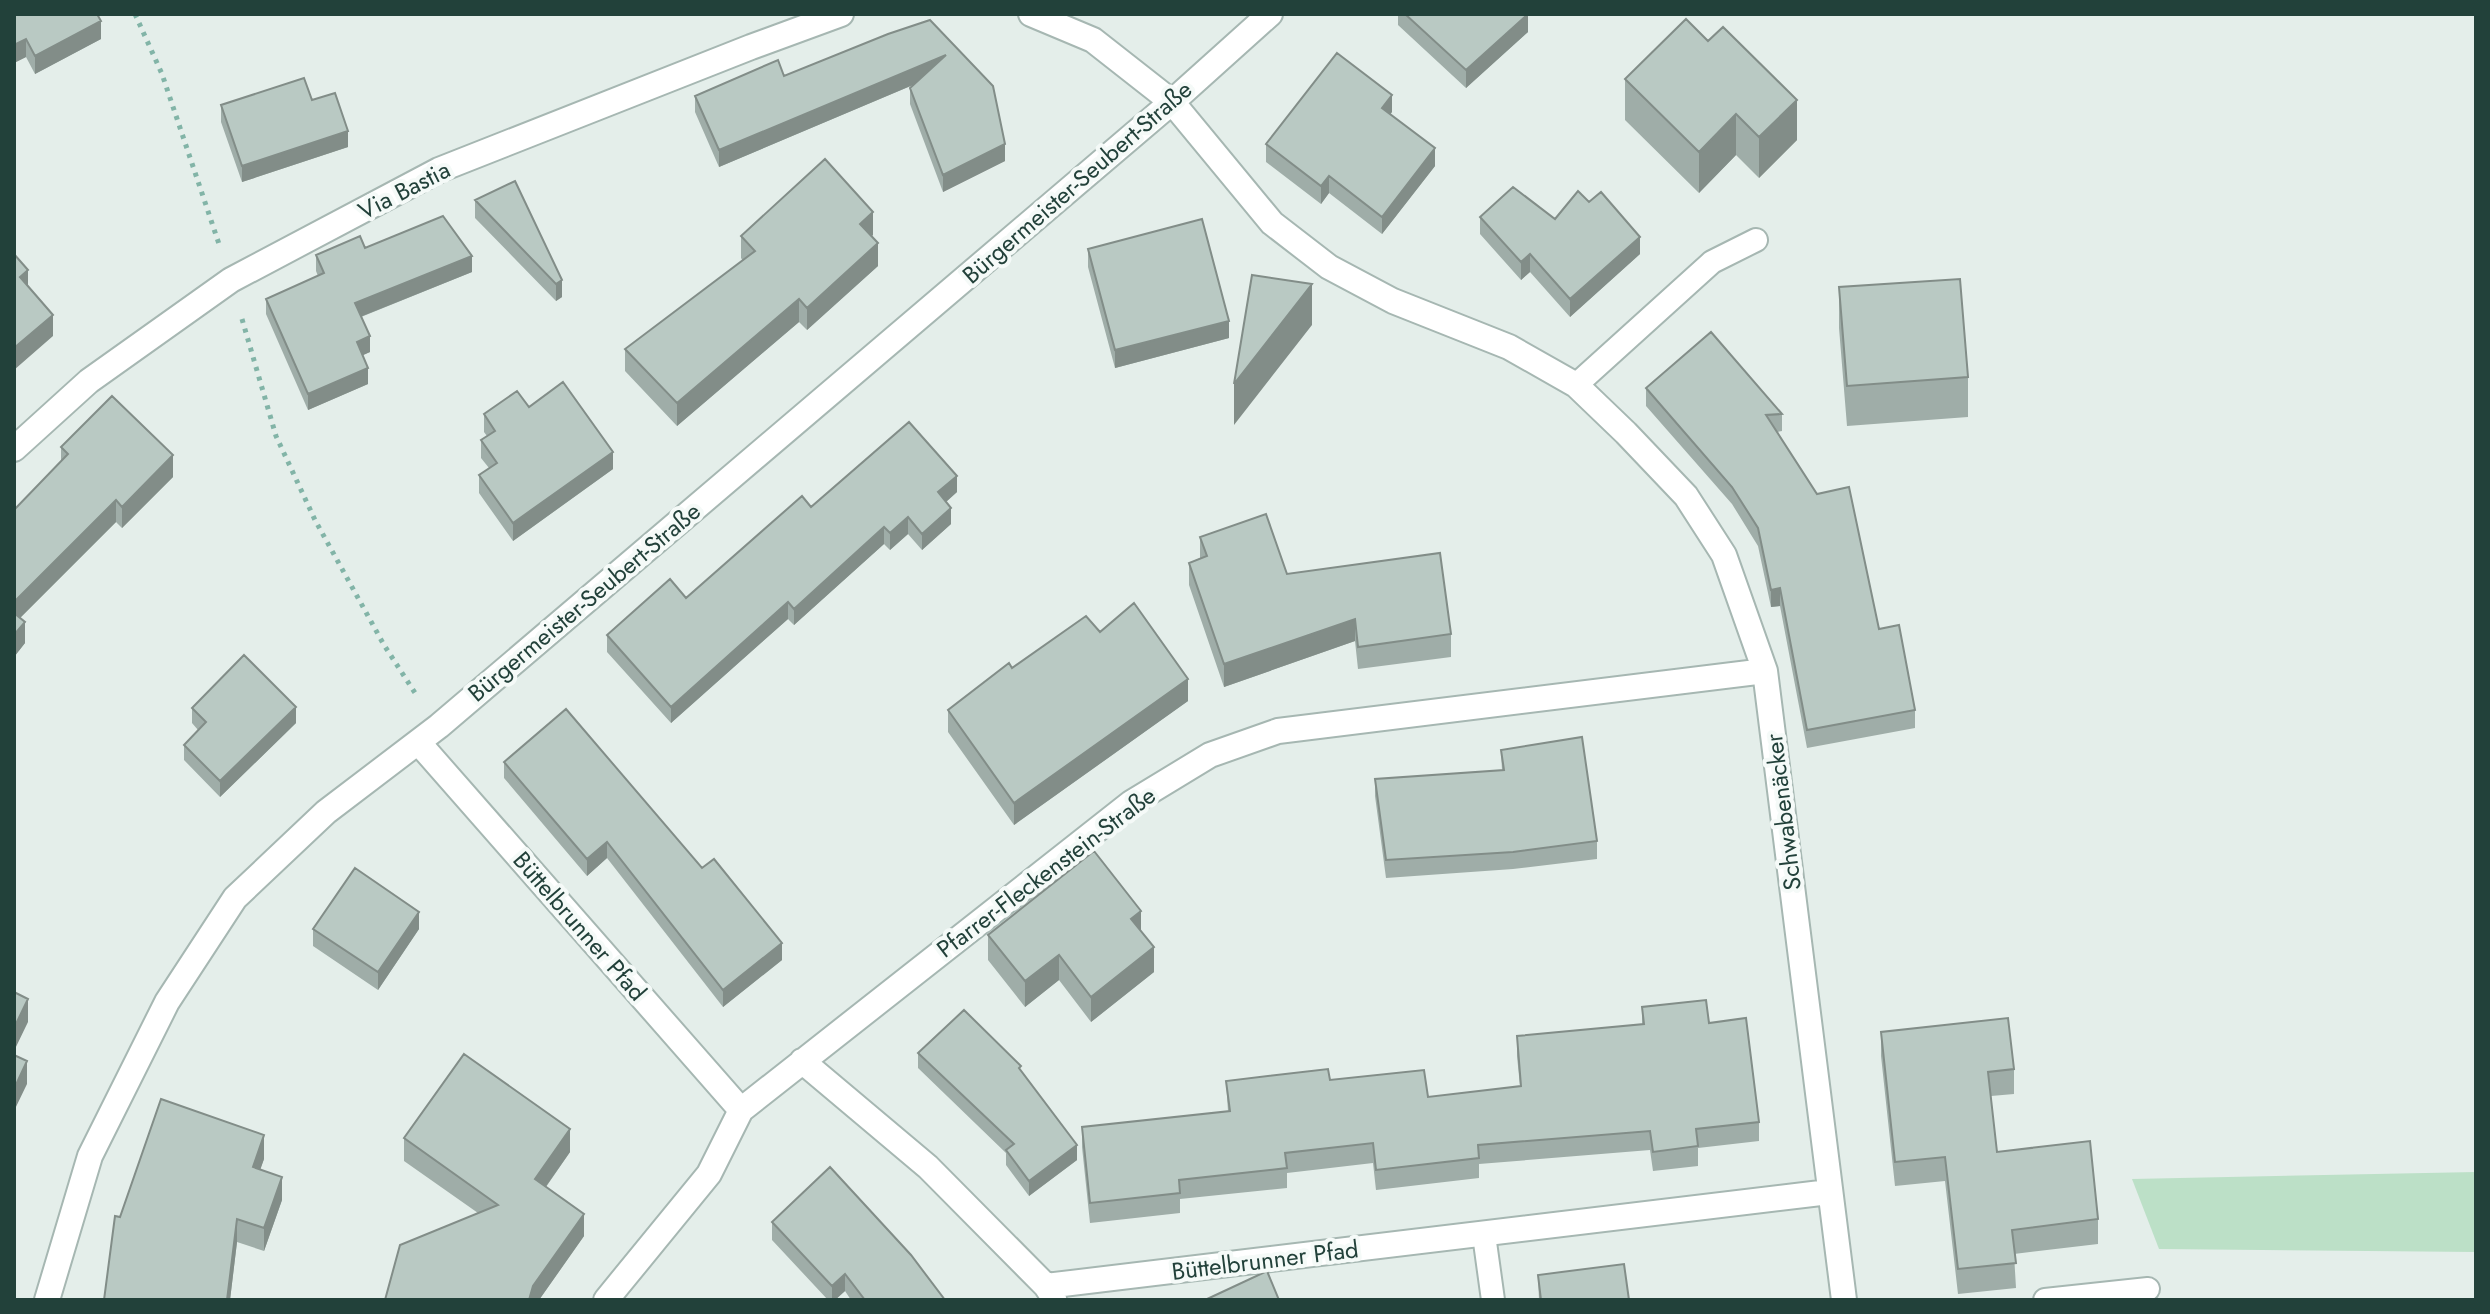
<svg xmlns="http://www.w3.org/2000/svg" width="2490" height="1314" font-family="Jost,sans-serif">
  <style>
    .green { fill: #bce0c7 }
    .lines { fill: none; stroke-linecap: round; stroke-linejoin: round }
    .service-casing { stroke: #a6b7b2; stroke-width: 26 }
    .minor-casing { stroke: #a6b7b2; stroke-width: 28 }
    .path { stroke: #82b4a7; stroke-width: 5; stroke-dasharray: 4 6; stroke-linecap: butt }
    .service { stroke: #fff; stroke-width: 22 }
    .minor { stroke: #fff; stroke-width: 24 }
    .wall { fill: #9fada8 }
    .shaded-wall { fill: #828d88 }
    .building { fill: #b9c9c3; stroke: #828d88; stroke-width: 2 }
    .labels { text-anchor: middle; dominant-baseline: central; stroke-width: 8; stroke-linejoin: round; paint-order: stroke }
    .street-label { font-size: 24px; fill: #22413a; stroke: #f5faf8 }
  </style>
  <rect width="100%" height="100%" fill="#e4eeea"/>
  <path class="green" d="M2476 1172V1252L2159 1249 2132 1179Z"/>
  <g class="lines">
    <g class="service-casing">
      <path id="service" d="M1576 385 1712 262 1756 240
        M1484 1235 1493 1300
        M2045 1300 2148 1289"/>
    </g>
    <g class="minor-casing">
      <path id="minor" d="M1031 14 1093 40 1172 102 1272 223 1329 267 1393 301 1509 347 1576 385 1626 433 1686 496 1724 555 1765 671 1844 1300
        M14 449 89 381 231 280 439 170 751 47 841 14
        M418 742 741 1110
        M802 1061 928 1167 1046 1286 1054 1298
        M1046 1286 1829 1192
        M47 1300 90 1156 167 1002 235 898 326 812 439 726 1172 102 1270 14
        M606 1300 709 1174 741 1110 1131 803 1210 755 1278 731 1765 671"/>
    </g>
    <path class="path" d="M135 14 162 74 219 244
      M242 319 276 436 315 520 384 645 417 696"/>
    <use href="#service" class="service"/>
    <use href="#minor" class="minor"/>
  </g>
  <path class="wall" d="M14 14 101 39 35 74 26 57 14 63Z
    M1398 14H1528V32L1466 88 1398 25Z
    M1686 19 1797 140 1759 178 1736 155 1699 193 1625 120V79Z
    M888 34 1005 161 943 192 910 104V88L913 85 719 167 695 112V96L784 76Z
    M312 100 348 147 242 182 221 122V105Z
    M1392 112 1390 114 1435 166 1382 234 1329 193 1321 204 1266 162V144Z
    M515 181 562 297 556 301 475 218V200Z
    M1589 202 1640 254 1570 317 1530 272 1521 280 1480 234V217L1555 219Z
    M873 235 871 236 878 266 807 330 799 322 677 426 625 371V349L743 261 741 258V236Z
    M365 248 472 272 361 317 370 352 362 355 368 384 308 410 266 314V299L318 276 316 271V255Z
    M1088 249 1229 338 1115 368 1088 267Z
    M1839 287 1968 377V417L1847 426 1839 328Z
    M1646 388 1782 414V431L1777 432 1879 629 1915 710V728L1807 748 1780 606 1771 607 1758 546 1732 504 1646 406Z
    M529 407 613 469 513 541 479 493V475L489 468 481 458V440L487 436 484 432V414Z
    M61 447 173 477 122 528 116 522 20 618 25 643 14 657V510L61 461Z
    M957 492 946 502 951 524 922 550 908 534 890 550 884 544 794 625 788 619 671 723 607 652V635L686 598 811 507Z
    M1200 537 1287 574 1451 634V657L1358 669 1355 641 1224 687 1189 585V563L1200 558Z
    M1100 632 1188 701 1014 825 948 732V710L1012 668Z
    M192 708 296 723 220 797 184 760V745L198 730 192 723Z
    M1501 750 1597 841V859L1513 869 1386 878 1375 796V779L1502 770Z
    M504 762 782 960 723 1007 607 858 587 876 504 778Z
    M313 929H419L378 990 313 946Z
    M1141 932 1154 972 1091 1022 1059 980 1025 1007 988 960V935Z
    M1642 1007 1709 1023 1759 1122V1141L1698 1148V1166L1653 1171 1650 1150 1479 1164V1178L1376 1190 1373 1163 1287 1173V1188L1180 1199V1213L1090 1223 1082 1147V1127L1228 1111 1226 1081 1330 1080 1428 1097 1520 1086 1517 1056V1036L1642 1024Z
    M1881 1032 2014 1069V1094L1991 1096 1997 1152 2098 1219V1244L2014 1254 2016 1288 1958 1294 1945 1181 1895 1186 1881 1056Z
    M918 1053 1021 1072 1077 1160 1029 1196 1006 1165V1153L918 1068Z
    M404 1138 570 1152 546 1187 584 1236 539 1300H385L478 1213 404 1161Z
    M264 1159 260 1169 282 1200 264 1251 237 1242 230 1300H104L120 1217Z
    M772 1222 945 1300H851L845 1291 835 1300H828L772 1240Z
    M1538 1275 1629 1300H1539Z"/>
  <path class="shaded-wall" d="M1528 14V32L1466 88V70Z
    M101 21V39L35 74V56Z
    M26 39V57L14 63V45Z
    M946 55V71L719 167V150Z
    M1392 95V112L1382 125V108Z
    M1797 100V140L1759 178V137Z
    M1736 114V155L1699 193V152Z
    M348 131V147L242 182V166Z
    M1005 144V161L943 192V175Z
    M1435 148V166L1382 234V217Z
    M1329 176V193L1321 204V186Z
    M873 212V235L860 246V224Z
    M1640 237V254L1570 317V299Z
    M878 243V266L807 330V308Z
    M1530 254V272L1521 280V262Z
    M472 256V272L355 319V303Z
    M28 270V291L20 277Z
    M562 280V297L556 301V284Z
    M1312 284V325L1234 425V384Z
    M799 299V322L677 426V403Z
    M53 315V336L14 370V348Z
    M1229 321V338L1115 368V350Z
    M370 336V352L357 358V342Z
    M368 368V384L308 410V394Z
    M613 452V469L513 541V523Z
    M173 455V477L122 528V507Z
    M957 476V492L938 509V492Z
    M116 500V522L14 624V602Z
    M951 508V524L922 550V534Z
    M908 517V534L890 550V533Z
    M884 527V544L794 625V609Z
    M1780 588V606L1771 607V590Z
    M788 602V619L671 723V707Z
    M1355 619V641L1224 687V664Z
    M25 622V643L14 657V635Z
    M1188 679V701L1014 825V803Z
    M296 707V723L220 797V781Z
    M607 842V858L587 876V859Z
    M1141 911V936L1131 919Z
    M419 912V929L378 990V972Z
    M782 943V960L723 1007V990Z
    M1154 947V972L1091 1022V997Z
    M1059 955V980L1025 1007V981Z
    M28 999V1022L14 1051V1028Z
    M27 1061V1084L14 1111V1089Z
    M570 1129V1152L535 1202V1179Z
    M264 1135V1159L253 1191V1167Z
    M1077 1145V1160L1029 1196V1181Z
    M282 1177V1200L264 1251V1228Z
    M584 1214V1236L539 1300H529L533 1286Z
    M237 1219V1242L230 1300H227Z
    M845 1274V1291L835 1300H832V1286Z"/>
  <path class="building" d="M14 14H97L101 21 35 56 26 39 14 45Z
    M1405 14H1528L1466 70Z
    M1686 19 1708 41 1723 27 1797 100 1759 137 1736 114 1699 152 1625 79Z
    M930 20 993 86 1005 144 943 175 910 88 946 55 719 150 695 96 778 60 784 76 888 34Z
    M1337 53 1392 95 1382 108 1435 148 1382 217 1329 176 1321 186 1266 144Z
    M304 78 312 100 335 93 348 131 242 166 221 105Z
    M825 159 873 212 860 224 878 243 807 308 799 299 677 403 625 349 755 251 741 236Z
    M515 181 562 280 556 284 475 200Z
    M1513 187 1555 219 1578 191 1589 202 1601 192 1640 237 1570 299 1530 254 1521 262 1480 217Z
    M443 216 472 256 355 303 370 336 357 342 368 368 308 394 266 299 324 273 316 255 360 236 365 248Z
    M1202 219 1229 321 1115 350 1088 249Z
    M14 254 28 270 20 277 53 315 14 348Z
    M1252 275 1312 284 1234 384Z
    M1960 279 1968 377 1847 386 1839 287Z
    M1711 332 1782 414 1766 415 1817 494 1849 487 1879 629 1899 625 1915 710 1807 730 1780 588 1771 590 1758 528 1732 487 1646 388Z
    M563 382 613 452 513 523 479 475 497 463 481 440 495 431 484 414 517 391 529 407Z
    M112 396 173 455 122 507 116 500 14 602V510L68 454 61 447Z
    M909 422 957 476 938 492 951 508 922 534 908 517 890 533 884 527 794 609 788 602 671 707 607 635 670 579 686 598 802 496 811 507Z
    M1266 514 1287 574 1440 553 1451 634 1358 647 1355 619 1224 664 1189 563 1207 556 1200 537Z
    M1134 603 1188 679 1014 803 948 710 1009 663 1012 668 1086 616 1100 632Z
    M14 613 25 622 14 635Z
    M244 655 296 707 220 781 184 745 206 722 192 708Z
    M566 709 702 868 714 859 782 943 723 990 607 842 587 859 504 762Z
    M1582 737 1597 841 1513 852 1386 860 1375 779 1504 770 1501 750Z
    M1094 851 1141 911 1131 919 1154 947 1091 997 1059 955 1025 981 988 935Z
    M355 868 419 912 378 972 313 929Z
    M14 992 28 999 14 1028Z
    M1706 1000 1709 1023 1746 1018 1759 1122 1696 1129 1698 1146 1653 1152 1650 1131 1478 1145 1479 1158 1376 1170 1373 1143 1285 1153 1287 1168 1179 1180 1180 1193 1090 1203 1082 1127 1230 1111 1226 1081 1328 1069 1330 1080 1424 1070 1428 1097 1521 1086 1517 1036 1644 1024 1642 1007Z
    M964 1010 1021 1066 1019 1068 1077 1145 1029 1181 1006 1150 1014 1144 918 1053Z
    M2008 1018 2014 1069 1988 1072 1997 1152 2090 1141 2098 1219 2012 1230 2016 1263 1958 1269 1945 1157 1895 1162 1881 1032Z
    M464 1054 570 1129 535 1179 584 1214 533 1286 529 1300H385L400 1245 498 1205 404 1138Z
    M14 1055 27 1061 14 1089Z
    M161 1099 264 1135 253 1167 282 1177 264 1228 237 1219 227 1300H104L115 1216 120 1217Z
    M830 1167 911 1255 945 1300H865L845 1274 832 1286 772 1222Z
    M1624 1264 1629 1300H1541L1538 1275Z
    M1267 1271 1279 1300H1205Z"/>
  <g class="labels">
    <g class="street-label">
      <text transform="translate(1077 182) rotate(-41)">Bürgermeister-Seubert-Straße</text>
      <text transform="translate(404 190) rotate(-27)">Via Bastia</text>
      <text transform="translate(584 602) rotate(-40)">Bürgermeister-Seubert-Straße</text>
      <text transform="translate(1783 812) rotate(-97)">Schwabenäcker</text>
      <text transform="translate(1046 872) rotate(-37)">Pfarrer-Fleckenstein-Straße</text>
      <text transform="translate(580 926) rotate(49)">Büttelbrunner Pfad</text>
      <text transform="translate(1265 1260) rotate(-7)">Büttelbrunner Pfad</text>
    </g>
  </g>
  <rect width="2490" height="1314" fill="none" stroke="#22413a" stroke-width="32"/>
</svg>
